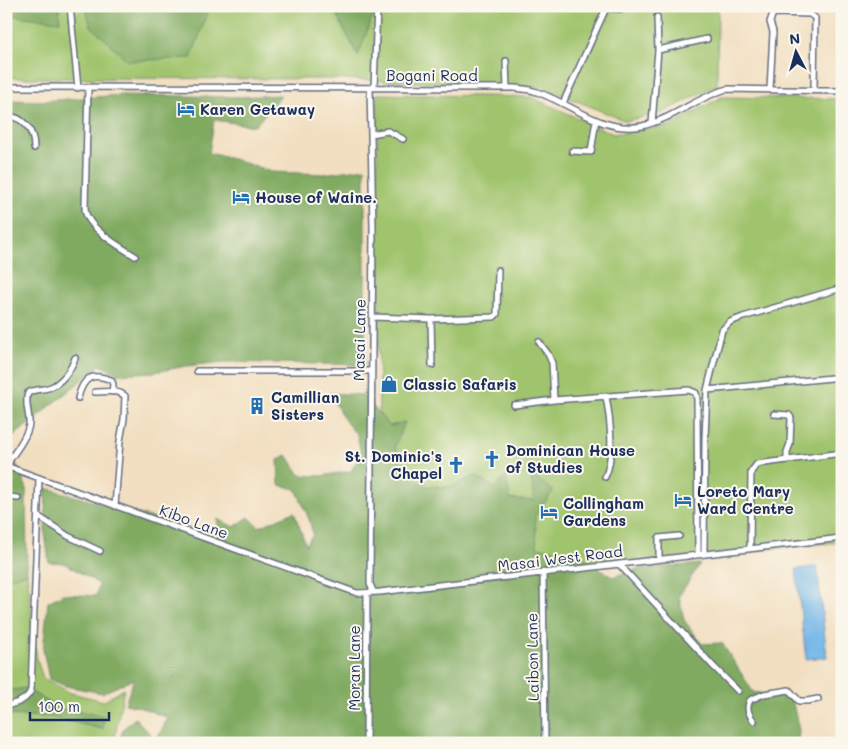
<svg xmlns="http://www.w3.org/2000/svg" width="848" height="749" font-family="Mali,sans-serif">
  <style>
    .green { fill: #a0c46d; stroke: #5e7a66 }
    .forest { fill: #80aa60; stroke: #4e6c5f }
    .water { fill: #72b6e8; stroke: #4672a3 }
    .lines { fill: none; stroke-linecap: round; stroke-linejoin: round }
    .street-casing { stroke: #666d81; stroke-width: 8 }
    .street { stroke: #fff; stroke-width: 5 }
    .labels { text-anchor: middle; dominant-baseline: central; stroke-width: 4; stroke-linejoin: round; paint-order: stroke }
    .street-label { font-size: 15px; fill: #1b2f5e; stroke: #fbf7ec }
    .poi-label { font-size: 15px; font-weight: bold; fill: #1b2f5e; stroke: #fbf7ec; text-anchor: start }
  </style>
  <rect width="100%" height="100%" fill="#fbf7ec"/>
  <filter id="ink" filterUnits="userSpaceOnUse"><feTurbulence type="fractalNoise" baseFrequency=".02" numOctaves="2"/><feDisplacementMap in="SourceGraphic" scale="10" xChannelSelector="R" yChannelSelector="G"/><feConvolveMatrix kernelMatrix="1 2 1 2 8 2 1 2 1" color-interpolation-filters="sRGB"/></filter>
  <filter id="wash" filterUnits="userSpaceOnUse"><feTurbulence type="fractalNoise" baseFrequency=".0096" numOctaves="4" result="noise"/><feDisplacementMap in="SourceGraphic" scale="20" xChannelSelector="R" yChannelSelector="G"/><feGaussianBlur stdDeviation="1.12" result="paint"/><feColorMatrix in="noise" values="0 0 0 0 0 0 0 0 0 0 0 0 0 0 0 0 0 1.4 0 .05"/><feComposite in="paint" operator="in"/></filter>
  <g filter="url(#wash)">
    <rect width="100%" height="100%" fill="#f2dfc1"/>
    <path class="green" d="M6 6H718L717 85 662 113 626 121 542 87 337 79 6 78Z
      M377 94 531 97 613 134 668 126 722 97 842 99V542L380 586Z
      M27 573 37 660 43 678 71 693 104 701 124 688 115 736V743H6V579Z"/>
    <path class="forest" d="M6 6H59L60 21 6 15Z
      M85 6H210L191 58 128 61 91 26Z
      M332 6H372L374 12 358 56Z
      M122 95 239 97 281 95 255 126 214 120 209 153 237 160 271 172 324 174 365 168V365L224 362 186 366 155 372 118 374 100 365 7 442 26 486 27 573 6 579V100L41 101Z
      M329 393 363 395 390 426 405 422 395 446 404 473 426 486 451 487 475 476 495 488 506 476 510 499 534 501 531 474 553 491 535 516 537 547 579 554 612 577 637 569 700 564 679 596 684 620 702 644 722 643 753 692 792 699 799 730 798 743H119L123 729 135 718 156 740 168 718 140 707 125 704 134 679 102 693 66 686 49 679 43 650 48 602 63 594 96 596 99 584 64 563 49 562 45 534 46 488 220 537 217 519 234 527 249 517 259 527 294 512 306 545 313 534 309 519 296 489 279 485 278 460 287 455 300 475 321 476 351 471 361 454 357 434C344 424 338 406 329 393Z
      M25 688 58 708 104 716 103 729 49 717 6 715V691Z"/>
    <path class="water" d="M817 567 827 657 806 659 796 569Z"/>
  </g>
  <g filter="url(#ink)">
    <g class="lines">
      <g class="street-casing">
        <path id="street" d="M70 6 78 88
          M607 8 619 9 637 6
          M658 50 707 39
          M506 61 507 88
          M6 87 515 88C521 89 528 89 534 91 570 102 602 134 642 126 673 119 697 97 727 89L842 91
          M88 88 85 205C85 208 85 213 87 216 94 232 122 248 135 256
          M370 88 373 228 370 584 373 591
          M374 88 377 6
          M770 89 773 32 770 22 773 13 810 14 815 18 814 89
          M563 103 607 6
          M6 116C24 116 34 131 34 148
          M652 123 658 50 657 17
          M371 134 388 131 403 139
          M572 151 591 152 596 120
          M372 317 431 319 494 317 497 314 498 270
          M431 319 432 365
          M539 342 548 354 552 363 554 400 689 390 696 393 697 399 698 554
          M197 371H371
          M707 390 842 377
          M95 392C104 392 117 389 125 396L124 419 120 441 115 506
          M78 398C83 378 91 372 111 380L113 384 112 392
          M514 405 554 400
          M774 414 789 415 791 418 790 444 787 452V460
          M6 465C13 455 28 436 29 424 30 414 24 403 28 393 34 389 41 390 48 388 61 384 71 370 75 358
          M6 466 357 593 380 592 842 538
          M605 477C615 457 610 418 606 397
          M6 497 18 498
          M38 516 68 536 100 551
          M750 549 751 472 757 464 842 453
          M704 553 705 438 707 390 722 330 730 322 743 317 842 288
          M659 559V538L679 536
          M619 564 713 666 738 691
          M543 572 545 743
          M6 706C16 703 27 701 31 690L39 478
          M754 721C748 714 746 708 750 700L764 694 789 690 799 701H807L818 699
          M366 743 367 593"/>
      </g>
      <use href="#street" class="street"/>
    </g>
  </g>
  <defs>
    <g id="hotel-bare" transform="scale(1.35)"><path d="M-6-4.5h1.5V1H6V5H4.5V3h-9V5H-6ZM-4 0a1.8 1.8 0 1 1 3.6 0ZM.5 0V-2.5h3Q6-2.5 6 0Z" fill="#1f6fb2" stroke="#fbf7ec" stroke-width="2.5" paint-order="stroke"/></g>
    <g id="shop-bare" transform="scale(1.35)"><path d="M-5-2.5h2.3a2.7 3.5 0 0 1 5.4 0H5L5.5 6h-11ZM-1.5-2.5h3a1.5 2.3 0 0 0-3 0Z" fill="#1f6fb2" stroke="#fbf7ec" stroke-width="2.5" paint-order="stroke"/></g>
    <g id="building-bare" transform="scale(1.35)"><path d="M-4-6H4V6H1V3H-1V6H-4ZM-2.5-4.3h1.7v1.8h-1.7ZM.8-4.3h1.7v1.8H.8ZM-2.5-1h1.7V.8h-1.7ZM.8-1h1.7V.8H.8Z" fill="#1f6fb2" stroke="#fbf7ec" stroke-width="2.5" paint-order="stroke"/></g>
    <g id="church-bare" transform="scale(1.35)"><path d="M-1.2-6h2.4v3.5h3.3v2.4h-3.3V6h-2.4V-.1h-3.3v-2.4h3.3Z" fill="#1f6fb2" stroke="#fbf7ec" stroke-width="2.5" paint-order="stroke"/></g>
  </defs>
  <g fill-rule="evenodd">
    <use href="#hotel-bare" x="186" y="109"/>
    <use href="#hotel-bare" x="241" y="197"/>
    <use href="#shop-bare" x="389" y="384"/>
    <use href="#building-bare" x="257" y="406"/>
    <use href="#church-bare" x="492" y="459"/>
    <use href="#church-bare" x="456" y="465"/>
    <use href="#hotel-bare" x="683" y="500"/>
    <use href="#hotel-bare" x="549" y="512"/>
  </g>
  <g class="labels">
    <g class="street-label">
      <text x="432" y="75">Bogani Road</text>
      <text transform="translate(359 340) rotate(-89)">Masai Lane</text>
      <text transform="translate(194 521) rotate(20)">Kibo Lane</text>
      <text transform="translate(560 558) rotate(-7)">Masai West Road</text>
      <text transform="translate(532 657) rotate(-91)">Laibon Lane</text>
      <text transform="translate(354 668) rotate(-90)">Moran Lane</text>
    </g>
    <g class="poi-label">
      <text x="200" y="109">Karen Getaway</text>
      <text x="255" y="197">House of Waine.</text>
      <text x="403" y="384">Classic Safaris</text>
      <text x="271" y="397">Camillian<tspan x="271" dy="17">Sisters</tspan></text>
      <text x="506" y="450">Dominican House<tspan x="506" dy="17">of Studies</tspan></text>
      <text x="442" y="456" text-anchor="end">St. Dominic's<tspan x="442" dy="17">Chapel</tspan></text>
      <text x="697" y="491">Loreto Mary<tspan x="697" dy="17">Ward Centre</tspan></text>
      <text x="563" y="503">Collingham<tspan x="563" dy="17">Gardens</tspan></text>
    </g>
  </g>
  <rect width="848" height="749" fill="none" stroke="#fbf7ec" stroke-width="25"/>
  <g transform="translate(796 52) rotate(354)" stroke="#fbf7ec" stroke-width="4" paint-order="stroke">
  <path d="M0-4L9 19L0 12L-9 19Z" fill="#1b2f5e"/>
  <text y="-8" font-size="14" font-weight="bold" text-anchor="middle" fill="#1b2f5e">N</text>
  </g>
  <path d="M30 712v8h79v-8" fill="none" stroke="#1b2f5e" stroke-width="2.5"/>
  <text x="38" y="712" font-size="15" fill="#1b2f5e" stroke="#fbf7ec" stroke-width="4" paint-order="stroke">100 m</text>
</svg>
